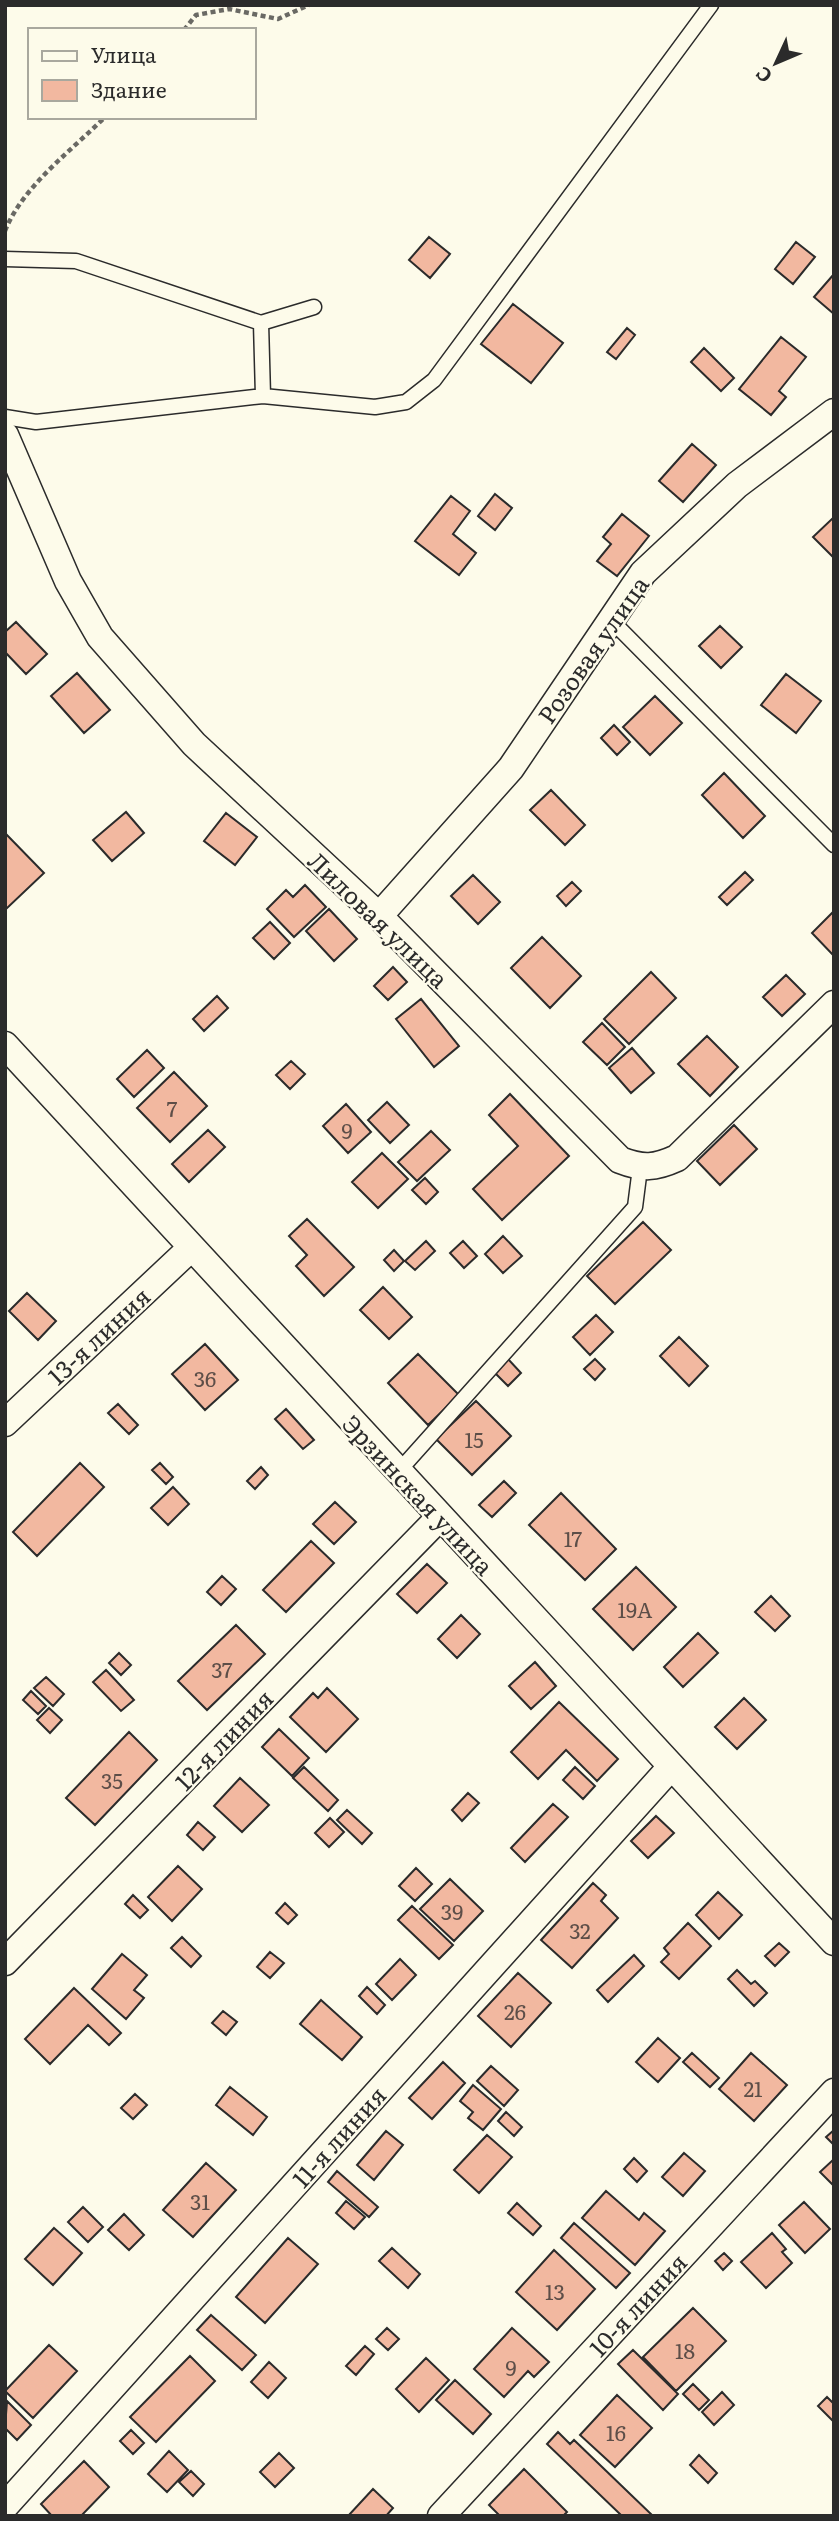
<svg xmlns="http://www.w3.org/2000/svg" width="839" height="2521" font-family="Literata,serif">
  <style>
    .building { fill: #f2b8a0; stroke: #2b2b2b; stroke-width: 2 }
    .lines { fill: none; stroke-linecap: round; stroke-linejoin: round }
    .lane-casing { stroke: #2b2b2b; stroke-width: 17 }
    .street-casing { stroke: #2b2b2b; stroke-width: 29 }
    .path { stroke: #6a6964; stroke-width: 4.5; stroke-dasharray: 5 3.5; stroke-linecap: butt }
    .lane { stroke: #fdfbea; stroke-width: 14 }
    .street { stroke: #fdfbea; stroke-width: 26 }
    .labels { text-anchor: middle; dominant-baseline: central; stroke-width: 5; stroke-linejoin: round; paint-order: stroke }
    .number-label { font-size: 21px; fill: #5d4e48 }
    .street-label { font-size: 24px; fill: #2b2b2b; stroke: #fdfbea }
  </style>
  <rect width="100%" height="100%" fill="#fdfbea"/>
  <path class="building" d="M429 237 450 254 430 278 409 260Z
    M796 242 815 257 793 284 775 269Z
    M834 274V314L814 297Z
    M513 304 563 343 531 383 481 344Z
    M627 328 635 335 616 359 607 352Z
    M781 337 806 357 779 391 786 397 771 415 739 389Z
    M704 348 734 378 721 391 691 362Z
    M692 444 716 465 683 502 659 481Z
    M495 494 512 508 495 530 478 516Z
    M451 496 470 511 453 534 476 553 459 575 415 541Z
    M622 514 649 536 617 576 597 561 611 544 603 537Z
    M834 517V558L813 537Z
    M16 622 47 654 26 674 5 652V632Z
    M720 626 742 647 721 668 699 646Z
    M77 673 110 710 84 733 51 696Z
    M786 674 821 701 796 733 761 705Z
    M655 696 682 723 650 755 623 727Z
    M614 725 630 742 617 755 601 738Z
    M724 773 765 816 743 838 702 795Z
    M551 790 585 825 565 845 530 810Z
    M126 812 144 833 112 861 93 840Z
    M226 813 257 837 235 865 204 841Z
    M5 833 44 873 5 910Z
    M745 872 753 880 727 905 719 897Z
    M473 875 500 902 478 924 451 896Z
    M572 882 581 891 566 906 557 896Z
    M305 885 326 907 294 937 267 909 286 890 293 897Z
    M329 909 357 939 334 961 306 931Z
    M834 911V956L812 933Z
    M270 922 290 943 274 959 253 938Z
    M542 937 581 976 550 1008 511 968Z
    M393 967 407 982 388 1000 374 986Z
    M651 972 676 998 629 1044 604 1019Z
    M786 975 805 994 782 1016 763 997Z
    M217 996 228 1008 204 1031 193 1019Z
    M421 999 459 1046 434 1067 396 1019Z
    M602 1023 625 1047 607 1065 583 1042Z
    M707 1036 738 1067 710 1096 678 1064Z
    M632 1048 654 1073 631 1093 609 1068Z
    M147 1050 164 1068 134 1097 117 1079Z
    M291 1061 305 1074 290 1089 276 1075Z
    M174 1072 207 1106 170 1142 137 1108Z
    M510 1094 569 1156 502 1220 473 1189 518 1146 489 1115Z
    M387 1102 409 1125 390 1143 368 1120Z
    M346 1104 371 1132 348 1153 323 1126Z
    M734 1125 757 1149 720 1185 697 1161Z
    M208 1130 225 1147 189 1182 172 1164Z
    M431 1131 450 1150 417 1181 398 1162Z
    M382 1153 408 1179 378 1208 352 1182Z
    M425 1178 438 1192 426 1204 412 1190Z
    M307 1219 354 1267 324 1296 296 1266 307 1255 289 1236Z
    M643 1222 671 1250 615 1304 587 1276Z
    M503 1236 522 1256 503 1273 485 1254Z
    M426 1241 435 1251 415 1270 405 1261Z
    M463 1241 477 1256 464 1268 450 1253Z
    M394 1250 404 1261 394 1271 384 1260Z
    M383 1287 412 1317 389 1339 360 1310Z
    M27 1293 56 1321 38 1340 9 1311Z
    M596 1315 613 1332 590 1355 573 1337Z
    M679 1337 708 1366 689 1386 660 1356Z
    M205 1344 238 1380 205 1410 172 1374Z
    M418 1354 459 1395 428 1425 388 1383Z
    M508 1359 521 1373 508 1386 494 1372Z
    M595 1359 605 1369 595 1380 584 1369Z
    M476 1401 511 1436 472 1475 436 1439Z
    M118 1404 138 1425 129 1434 108 1413Z
    M286 1409 314 1440 303 1449 275 1419Z
    M80 1463 104 1487 37 1556 13 1532Z
    M160 1463 173 1477 166 1484 152 1470Z
    M261 1467 268 1475 255 1489 247 1481Z
    M504 1481 516 1493 492 1517 479 1505Z
    M173 1487 189 1504 168 1525 151 1508Z
    M561 1493 616 1549 585 1580 529 1525Z
    M335 1502 356 1522 334 1544 313 1524Z
    M311 1541 334 1563 286 1612 263 1590Z
    M427 1564 447 1583 417 1613 397 1594Z
    M636 1567 676 1607 633 1650 593 1609Z
    M222 1576 236 1589 221 1605 207 1592Z
    M771 1596 790 1616 775 1631 755 1612Z
    M461 1615 480 1634 457 1658 438 1639Z
    M236 1625 265 1654 207 1710 178 1681Z
    M698 1633 718 1653 683 1687 664 1667Z
    M119 1653 131 1665 121 1675 109 1663Z
    M535 1662 556 1686 531 1709 509 1686Z
    M106 1670 134 1700 121 1711 93 1682Z
    M46 1677 64 1694 53 1706 34 1688Z
    M327 1688 358 1719 326 1752 290 1717 313 1693 318 1698Z
    M31 1691 46 1706 38 1714 23 1700Z
    M744 1698 766 1720 737 1749 715 1727Z
    M559 1702 618 1759 597 1781 566 1750 538 1779 511 1752Z
    M49 1708 62 1720 50 1733 37 1720Z
    M279 1729 309 1758 292 1776 262 1747Z
    M129 1732 157 1760 95 1825 66 1798Z
    M304 1767 338 1800 328 1811 293 1778Z
    M575 1767 595 1786 583 1799 563 1780Z
    M240 1778 269 1805 242 1832 214 1806Z
    M468 1793 479 1803 462 1821 452 1810Z
    M553 1804 568 1817 525 1862 511 1848Z
    M347 1810 372 1833 362 1844 337 1820Z
    M656 1816 674 1833 648 1858 631 1841Z
    M330 1818 344 1832 329 1847 315 1833Z
    M198 1822 215 1837 203 1850 187 1835Z
    M178 1866 202 1889 172 1921 148 1897Z
    M416 1868 432 1884 415 1901 399 1886Z
    M450 1879 483 1911 454 1941 420 1909Z
    M593 1883 606 1895 601 1901 618 1918 572 1968 541 1940Z
    M718 1892 742 1915 719 1939 696 1915Z
    M133 1895 148 1910 140 1918 125 1904Z
    M285 1903 297 1915 288 1924 276 1913Z
    M412 1906 453 1945 439 1959 398 1920Z
    M688 1923 711 1946 679 1979 661 1962 669 1954 664 1948Z
    M182 1937 201 1956 191 1967 171 1948Z
    M779 1943 789 1952 775 1966 765 1956Z
    M270 1952 284 1963 270 1978 257 1967Z
    M122 1954 147 1975 134 1990 144 1998 126 2019 92 1989Z
    M634 1955 644 1966 608 2002 597 1990Z
    M400 1959 416 1975 392 2000 376 1984Z
    M737 1970 751 1984 755 1981 767 1993 754 2006 728 1979Z
    M518 1973 551 2003 511 2047 478 2016Z
    M367 1987 385 2005 377 2014 359 1996Z
    M74 1988 121 2033 109 2045 88 2025 50 2064 25 2039Z
    M321 2000 362 2037 342 2060 300 2024Z
    M223 2011 237 2022 226 2035 212 2023Z
    M658 2038 680 2058 658 2082 636 2062Z
    M692 2053 719 2078 710 2087 683 2062Z
    M751 2053 787 2085 754 2121 719 2089Z
    M443 2062 465 2083 432 2119 409 2098Z
    M491 2066 518 2090 504 2106 477 2081Z
    M473 2085 501 2109 483 2130 468 2118 473 2112 460 2101Z
    M230 2087 267 2117 253 2135 216 2105Z
    M135 2094 147 2105 133 2119 121 2108Z
    M506 2112 522 2127 514 2136 498 2121Z
    M834 2130V2145L826 2137Z
    M386 2131 403 2145 374 2180 357 2165Z
    M487 2135 512 2157 479 2193 454 2170Z
    M684 2153 705 2171 683 2196 662 2177Z
    M634 2158 647 2171 637 2182 624 2169Z
    M834 2159V2186L820 2172Z
    M206 2163 236 2190 193 2237 163 2210Z
    M337 2171 378 2207 369 2217 328 2182Z
    M606 2191 639 2220 644 2213 665 2231 635 2265 582 2218Z
    M346 2201 365 2217 354 2229 336 2213Z
    M804 2202 830 2229 805 2253 779 2225Z
    M517 2203 541 2226 533 2235 508 2213Z
    M83 2207 103 2227 88 2242 68 2222Z
    M124 2214 144 2235 129 2250 108 2230Z
    M574 2223 630 2273 616 2288 561 2238Z
    M54 2228 82 2253 53 2285 25 2259Z
    M772 2233 786 2249 782 2252 792 2263 766 2288 741 2262Z
    M288 2238 318 2264 265 2323 236 2297Z
    M392 2248 420 2274 408 2288 379 2261Z
    M554 2250 595 2289 557 2330 516 2292Z
    M724 2253 732 2261 723 2270 715 2261Z
    M693 2308 726 2341 676 2391 643 2357Z
    M211 2315 256 2355 242 2370 197 2330Z
    M387 2328 399 2339 388 2350 376 2339Z
    M512 2328 549 2362 534 2377 528 2371 504 2397 474 2369Z
    M49 2345 77 2371 33 2418 5 2391Z
    M365 2346 374 2354 356 2375 346 2366Z
    M633 2350 678 2394 663 2410 618 2364Z
    M190 2356 215 2381 156 2442 130 2417Z
    M426 2358 449 2380 419 2412 396 2389Z
    M269 2362 286 2378 268 2398 251 2382Z
    M455 2380 491 2414 473 2434 436 2400Z
    M693 2384 709 2400 699 2410 683 2394Z
    M722 2392 734 2405 714 2425 702 2412Z
    M617 2395 652 2428 615 2467 580 2435Z
    M827 2397 834 2404V2422L818 2406Z
    M7 2401 31 2425 17 2440 5 2428Z
    M131 2430 144 2443 133 2454 120 2441Z
    M558 2432 570 2444 574 2440 653 2516H622L547 2444Z
    M169 2451 188 2470 167 2492 148 2474Z
    M279 2453 294 2468 275 2487 260 2472Z
    M699 2455 717 2473 708 2483 690 2465Z
    M84 2461 109 2487 81 2516H52L41 2504Z
    M524 2469 567 2512 563 2516H500L489 2505Z
    M191 2471 204 2484 193 2496 179 2482Z
    M373 2489 393 2508 386 2516H348Z"/>
  <g class="lines">
    <g class="lane-casing">
      <path id="lane" d="M5 259 76 261 261 323 314 307
        M261 323 263 396
        M5 417 36 422 263 396 375 407 406 402 434 380 711 5
        M610 619 834 845
        M398 1472 635 1207 640 1168"/>
    </g>
    <g class="street-casing">
      <path id="street" d="M5 435 68 581 100 637 194 744 379 916 620 1160C643 1169 655 1168 677 1158L834 1004
        M379 916 511 768 643 573 737 485 834 412
        M5 1045 834 1942
        M5 1423 191 1248
        M5 1962 440 1517
        M5 2506 671 1767
        M441 2516 834 2092"/>
    </g>
    <path class="path" d="M184 30 196 15 229 9 278 19 309 5
      M5 231C23 186 71 151 105 117"/>
    <use href="#lane" class="lane"/>
    <use href="#street" class="street"/>
  </g>
  <g class="labels">
    <g class="number-label">
      <text x="172" y="1107">7</text>
      <text x="347" y="1129">9</text>
      <text x="205" y="1377">36</text>
      <text x="474" y="1438">15</text>
      <text x="573" y="1537">17</text>
      <text x="635" y="1608">19А</text>
      <text x="222" y="1668">37</text>
      <text x="112" y="1779">35</text>
      <text x="452" y="1910">39</text>
      <text x="580" y="1929">32</text>
      <text x="515" y="2010">26</text>
      <text x="753" y="2087">21</text>
      <text x="200" y="2200">31</text>
      <text x="555" y="2290">13</text>
      <text x="685" y="2349">18</text>
      <text x="511" y="2366">9</text>
      <text x="616" y="2431">16</text>
    </g>
    <g class="street-label">
      <text transform="translate(592 649) rotate(-55)">Розовая улица</text>
      <text transform="translate(379 919) rotate(44)">Лиловая улица</text>
      <text transform="translate(98 1335) rotate(-43)">13-я линия</text>
      <text transform="translate(419 1494) rotate(47)">Эрзинская улица</text>
      <text transform="translate(223 1739) rotate(-46)">12-я линия</text>
      <text transform="translate(338 2136) rotate(-48)">11-я линия</text>
      <text transform="translate(637 2304) rotate(-47)">10-я линия</text>
    </g>
  </g>
  <rect width="839" height="2521" fill="none" stroke="#2b2b2b" stroke-width="14"/>
  <rect x="28" y="28" width="228" height="91" fill="#fdfbea" stroke="#a9a89e" stroke-width="2"/>
  <rect x="42" y="51" width="35" height="10" fill="#fdfbea" stroke="#a9a89e" stroke-width="2"/>
  <text x="91" y="63" font-size="21" fill="#2b2b2b">Улица</text>
  <rect x="42" y="80" width="35" height="21" fill="#f2b8a0" stroke="#a9a89e" stroke-width="2"/>
  <text x="91" y="98" font-size="21" fill="#2b2b2b">Здание</text>
  <g transform="translate(776 63) rotate(226)" stroke="#fdfbea" stroke-width="5" paint-order="stroke">
  <path d="M0-5L12 26L0 18L-12 26Z" fill="#2b2b2b"/>
  <text y="-10" font-size="19" font-weight="bold" text-anchor="middle" fill="#2b2b2b">С</text>
  </g>
</svg>
